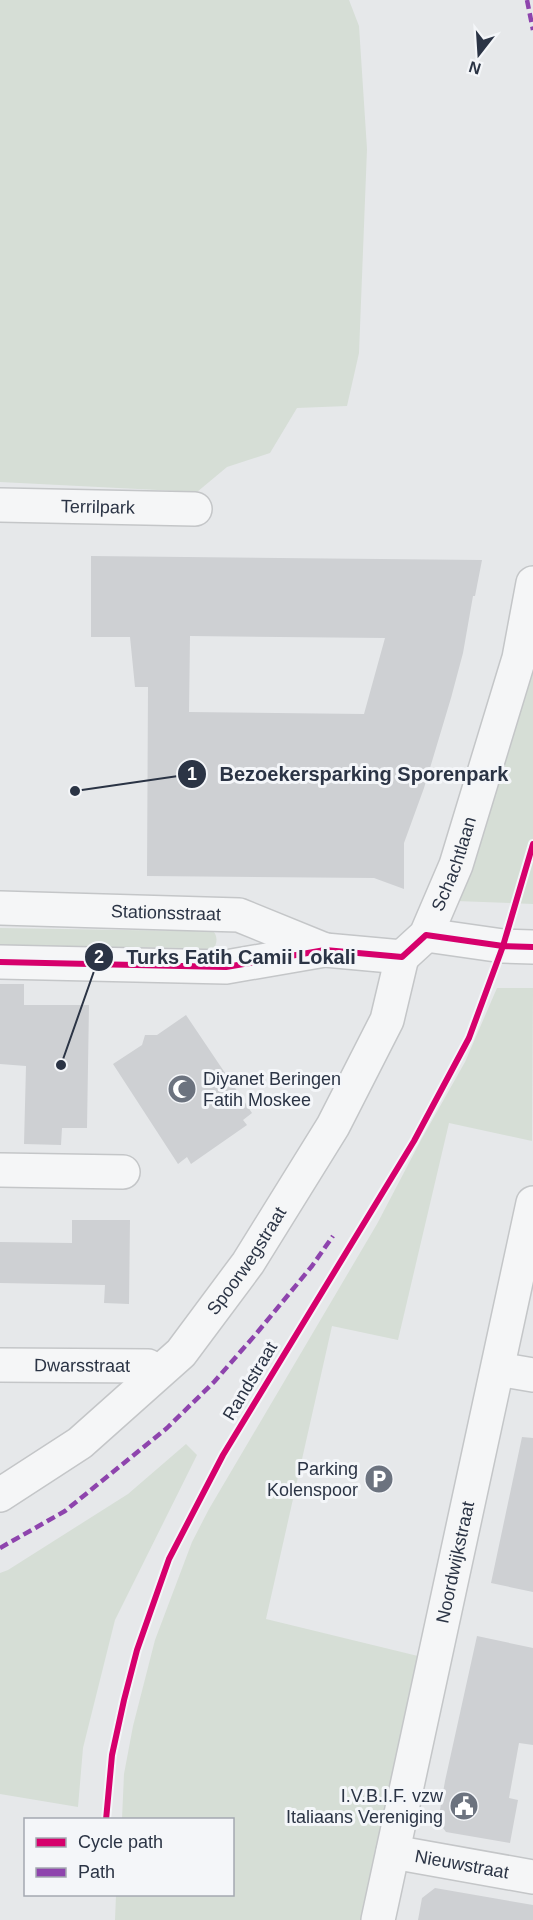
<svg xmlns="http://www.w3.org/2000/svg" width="533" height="1920" font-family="Helvetica,sans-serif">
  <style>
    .green { fill: #d6ded6 }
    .building { fill: #ced0d3; fill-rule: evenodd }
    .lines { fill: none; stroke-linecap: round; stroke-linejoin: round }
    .minor-casing { stroke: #c4c6c8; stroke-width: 36 }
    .minor { stroke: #f5f6f7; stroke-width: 33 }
    .quiet { stroke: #8e44ad; stroke-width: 4.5; stroke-dasharray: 9 4.5; stroke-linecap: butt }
    .cycleway-casing { stroke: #f4f6f9; stroke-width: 10 }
    .cycleway { stroke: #d6006c; stroke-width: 6 }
    .labels { text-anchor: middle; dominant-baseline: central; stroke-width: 6; stroke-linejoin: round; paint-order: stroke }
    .street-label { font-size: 18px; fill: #2b3445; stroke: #f4f6f9 }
    .poi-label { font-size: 18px; fill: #2b3445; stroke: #f4f6f9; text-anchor: end }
    .leader { fill: none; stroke: #2b3445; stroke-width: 2 }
    .callout-dot { fill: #2b3445; stroke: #f4f6f9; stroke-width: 2 }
    .mark-label { font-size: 18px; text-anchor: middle; font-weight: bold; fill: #fff }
    .callout-label { font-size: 20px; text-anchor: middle; font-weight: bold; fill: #2b3445; stroke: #f4f6f9; stroke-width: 6; stroke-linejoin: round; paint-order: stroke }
  </style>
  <rect width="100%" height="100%" fill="#e6e8ea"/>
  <path class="green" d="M0 0H349L359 26 367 149 359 353 347 406 297 408 270 453 227 467 197 492 0 482Z
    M533 661V904L456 901Z
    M195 921C210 927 224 933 212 952L194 959 186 948 0 946V928L187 931Z
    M497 988H533L532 1141 449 1123 398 1340 332 1326 266 1619 422 1657 363 1920H115L116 1895 232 1894V1820L122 1819 124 1774 133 1726 155 1640 192 1542 209 1509 377 1224 421 1140 465 1062Z
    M186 1444 197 1455 115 1620 83 1748 78 1807 0 1794V1573L8 1570 128 1494Z"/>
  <path class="building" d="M91 556 482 560 475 596H473L463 653 451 698 424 788 404 843V889L374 878 147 876 148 687H135L130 637H91ZM190 636 385 638 364 714 189 712Z
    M0 984H24V1005H89L87 1128H62L61 1145 24 1144 26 1066 0 1064Z
    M186 1015 252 1113 243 1120 247 1125 191 1164 187 1157 178 1164 113 1064 142 1045 145 1035H157Z
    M72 1220H130L129 1304 104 1303 105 1285 0 1283V1242L72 1243Z
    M522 1437 533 1438V1592L491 1583Z
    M477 1636 533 1648V1745L519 1743 509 1798 518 1800 510 1843 446 1832 438 1821 445 1781Z
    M435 1888 533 1905V1920H418L422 1898Z"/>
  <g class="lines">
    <g class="minor-casing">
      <g id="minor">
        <path id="s1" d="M0 505 195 509"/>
        <path id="s2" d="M0 908 239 915 325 950"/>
        <path d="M426 935 503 946 533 947"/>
        <path id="s3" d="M0 962 226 967 325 950 402 957 426 935 456 865 519 658 533 583"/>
        <path d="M0 1170 123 1172"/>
        <path id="s4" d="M0 1365 148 1366"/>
        <path d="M498 1369 533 1375"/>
        <path id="s5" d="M0 1495 80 1443 181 1353 248 1263 333 1126 387 1020 402 957"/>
        <path id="s6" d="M393 1852 533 1877"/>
        <path id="s7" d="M378 1920 533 1203"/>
      </g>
    </g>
    <use href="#minor" class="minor"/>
    <path class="quiet" d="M527 0 533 30
      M0 1548 65 1511 167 1428 214 1382 256 1334 312 1266 333 1236"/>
    <g class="cycleway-casing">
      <path id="cycleway" d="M0 962 226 967 325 950 402 957 426 935 503 946 533 947
        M106 1820 112 1755 124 1700 137 1650 169 1559 223 1455 414 1141 469 1038 503 946 533 844"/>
    </g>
    <use href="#cycleway" class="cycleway"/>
  </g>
  <defs>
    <g id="mosque-disc" transform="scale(1.5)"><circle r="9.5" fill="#6c737f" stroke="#f4f6f9"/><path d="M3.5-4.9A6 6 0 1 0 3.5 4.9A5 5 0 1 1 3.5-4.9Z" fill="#fff"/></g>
    <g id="parking-disc" transform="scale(1.5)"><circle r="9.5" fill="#6c737f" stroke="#f4f6f9"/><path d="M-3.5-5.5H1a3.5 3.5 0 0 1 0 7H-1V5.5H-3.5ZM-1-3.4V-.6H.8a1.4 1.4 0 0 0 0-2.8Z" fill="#fff"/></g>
    <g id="civic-disc" transform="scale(1.5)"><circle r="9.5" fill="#6c737f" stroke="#f4f6f9"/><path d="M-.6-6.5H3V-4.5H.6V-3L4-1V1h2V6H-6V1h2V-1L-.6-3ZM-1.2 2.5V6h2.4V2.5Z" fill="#fff"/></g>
  </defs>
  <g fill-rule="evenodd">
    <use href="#mosque-disc" x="182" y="1089"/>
    <use href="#parking-disc" x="379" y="1479"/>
    <use href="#civic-disc" x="464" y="1806"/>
  </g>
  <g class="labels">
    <g class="street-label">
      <text stroke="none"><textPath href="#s1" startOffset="98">Terrilpark</textPath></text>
      <text stroke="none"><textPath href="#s3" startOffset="513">Schachtlaan</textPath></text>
      <text stroke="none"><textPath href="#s2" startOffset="166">Stationsstraat</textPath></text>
      <text stroke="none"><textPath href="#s5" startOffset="344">Spoorwegstraat</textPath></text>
      <text stroke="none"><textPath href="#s4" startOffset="82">Dwarsstraat</textPath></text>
      <text transform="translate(250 1381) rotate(-59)">Randstraat</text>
      <text stroke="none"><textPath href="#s7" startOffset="366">Noordwijkstraat</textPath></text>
      <text stroke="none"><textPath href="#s6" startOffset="70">Nieuwstraat</textPath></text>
    </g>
    <g class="poi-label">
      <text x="203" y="1079" text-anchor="start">Diyanet Beringen<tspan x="203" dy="21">Fatih Moskee</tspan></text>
      <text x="358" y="1469">Parking<tspan x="358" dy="21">Kolenspoor</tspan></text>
      <text x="443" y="1796">I.V.B.I.F. vzw<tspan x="443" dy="21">Italiaans Vereniging</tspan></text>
    </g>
  </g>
  <path class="leader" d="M75 791L192 774M61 1065L99 957"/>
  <g class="callout-dot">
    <circle cx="75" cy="791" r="6"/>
    <circle cx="61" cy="1065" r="6"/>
    <circle cx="192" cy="774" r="15"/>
    <circle cx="99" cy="957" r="15"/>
  </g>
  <g class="mark-label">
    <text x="192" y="780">1</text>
    <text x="99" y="963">2</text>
  </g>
  <g class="callout-label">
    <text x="364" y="781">Bezoekersparking Sporenpark</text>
    <text x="241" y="964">Turks Fatih Camii Lokali</text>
  </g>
  <rect x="24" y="1818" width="210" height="78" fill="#f4f6f9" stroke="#a4a8b1" stroke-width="1.5"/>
  <rect x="36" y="1838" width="30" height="9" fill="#d6006c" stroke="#a4a8b1" stroke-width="1.5"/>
  <text x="78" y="1848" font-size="18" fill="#2b3445">Cycle path</text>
  <rect x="36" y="1868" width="30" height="9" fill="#8e44ad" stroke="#a4a8b1" stroke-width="1.5"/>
  <text x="78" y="1878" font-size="18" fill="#2b3445">Path</text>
  <g transform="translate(479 54) rotate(197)" stroke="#f4f6f9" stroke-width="4.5" paint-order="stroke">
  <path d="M0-4.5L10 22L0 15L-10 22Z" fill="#2b3445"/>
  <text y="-9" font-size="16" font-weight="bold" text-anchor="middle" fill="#2b3445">N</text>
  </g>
</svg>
